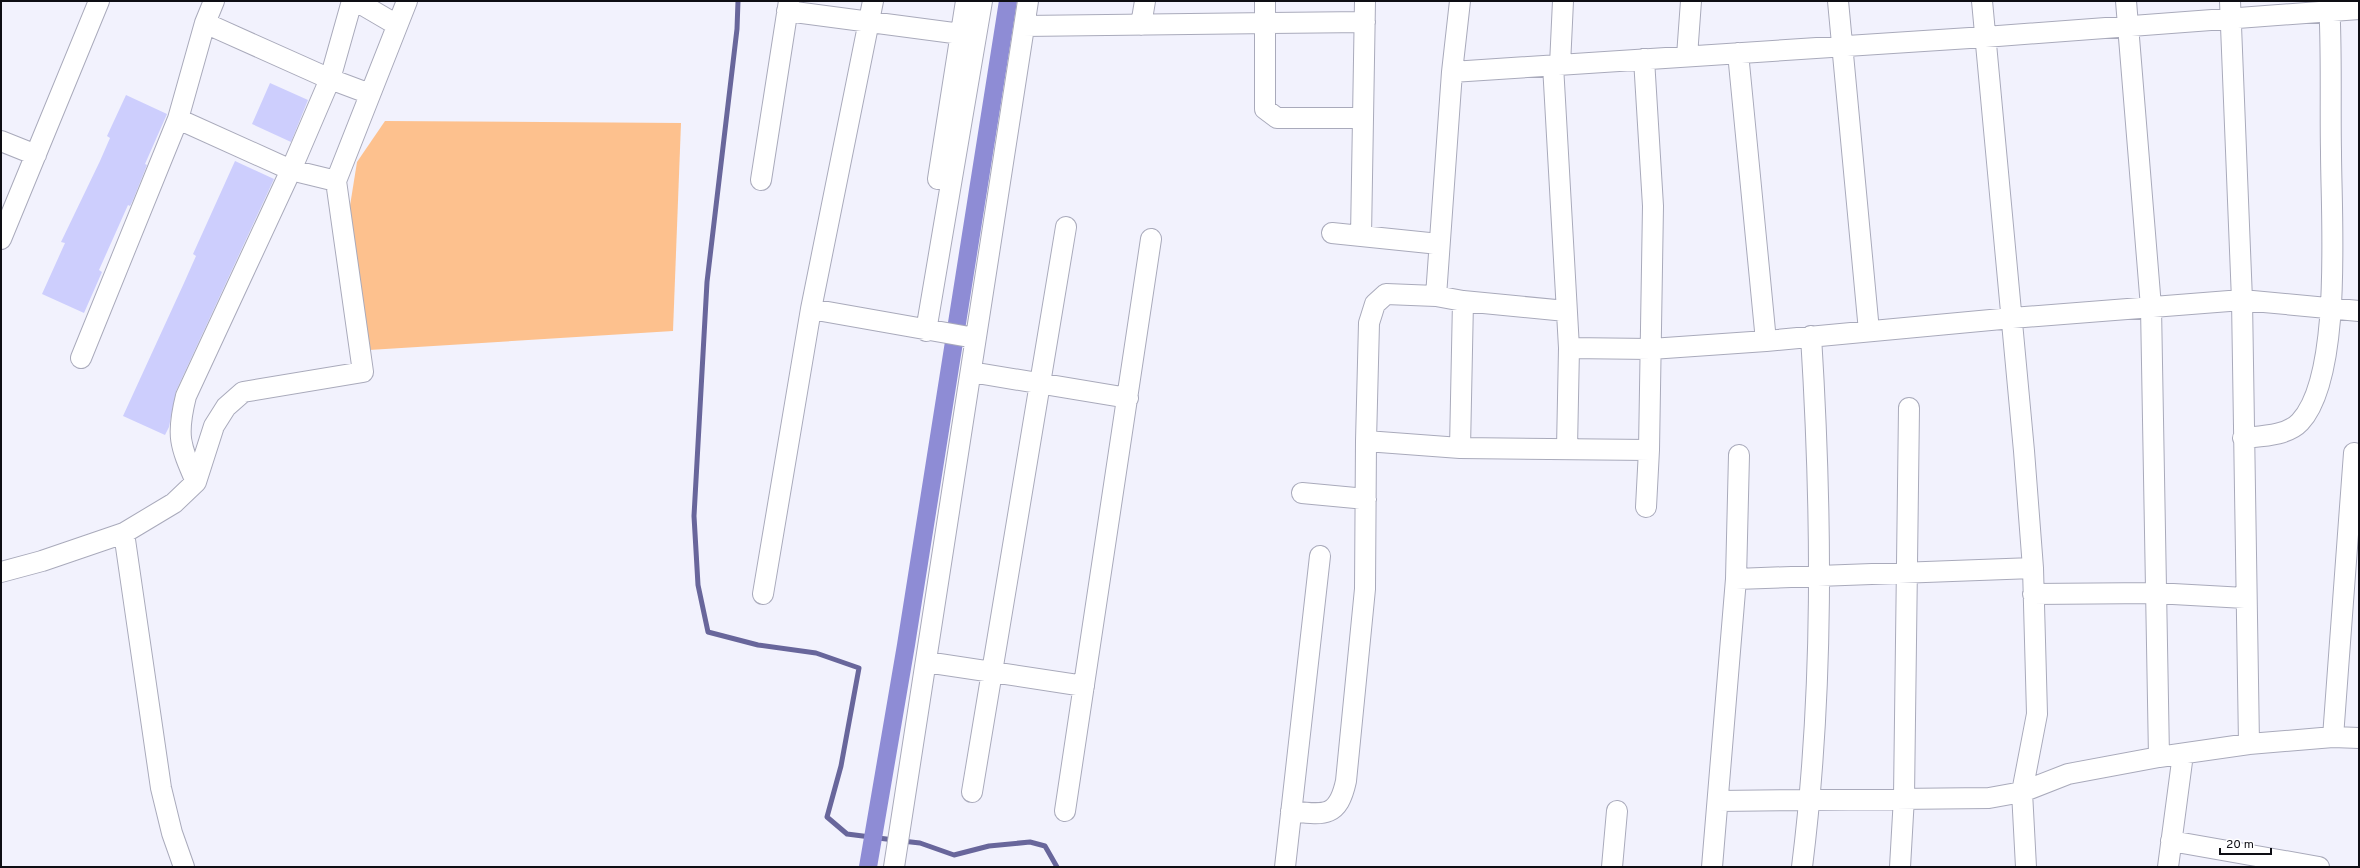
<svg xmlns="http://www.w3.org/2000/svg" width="2360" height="868" font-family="Overpass,sans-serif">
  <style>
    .pitch { fill: #fdc18e }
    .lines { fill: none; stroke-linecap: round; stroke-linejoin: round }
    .stream { stroke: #68669b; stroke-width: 5 }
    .canal { stroke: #8e8cd5; stroke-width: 18 }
    .building { fill: #cdcefd }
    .minor-casing { stroke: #a9aabb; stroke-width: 22 }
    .minor { stroke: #fff; stroke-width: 20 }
  </style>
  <rect width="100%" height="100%" fill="#f2f2fd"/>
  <path class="pitch" d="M385 121 681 123 673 331 369 350 349 212 357 162Z"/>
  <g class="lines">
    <path class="stream" d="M738 1 737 29 707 282 694 516 698 585 708 632 758 645 816 653 859 668 841 766 827 817 847 834 894 840
      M902 841 920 843 954 855 989 846 1030 842 1045 846 1057 867"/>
    <path class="canal" d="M868 867 906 645 1008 1"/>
  </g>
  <path class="building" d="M270 83 308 100 291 142 252 124Z
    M126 95 167 114 145 164 147 165 133 200 130 206 128 205 99 270 102 272 84 313 42 294 65 243 61 242 100 161 110 138 107 136Z
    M235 161 274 179 176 391 169 427 165 435 123 416 184 283 196 256 193 254Z"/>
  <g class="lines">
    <g class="minor-casing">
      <path id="minor" d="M356 1 397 25
        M1265 1V109L1277 118H1363
        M1838 1 1869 331
        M1982 1 2024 451 2033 568 2037 714 2022 792 2026 867
        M2126 1 2151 307 2159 757
        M2230 1 2242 300 2249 744
        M787 11 961 34
        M205 23 330 79 370 94
        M1141 25 1145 1
        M1024 26 1365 22
        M1738 53 1766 341
        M1687 56 1691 1
        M1644 59 1653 206 1649 450 1646 507
        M1553 65 1569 348 1651 349 1766 341 2012 318 2242 300 2359 311
        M1560 65 1563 1
        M1452 72 1985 37 2359 9
        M178 119 291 170 336 181
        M1 141 36 155
        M938 179 966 1
        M761 180 789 1
        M1332 233 1439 244
        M1361 236 1365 1
        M1 239 99 1
        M1436 296 1452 72 1460 1
        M811 309 975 338
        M1566 311 1463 301 1436 296 1386 294 1375 304 1369 323 1366 441 1460 448 1649 450
        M926 331 982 1
        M81 358 178 119 205 23 214 1
        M971 372 1128 398
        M2243 438C2261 436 2287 436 2300 422 2343 376 2331 215 2331 152 2330 102 2332 51 2329 1
        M1460 448 1463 301
        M1567 448 1569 348
        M1739 455 1736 579 2033 568
        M196 482C180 445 176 436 186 396L291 170 330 79 352 1
        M1302 493 1366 499
        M124 533 161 788 172 833 184 867
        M1 572 42 561 124 533 174 503 196 482 214 426 226 407 243 392 363 372 336 181 407 1
        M763 594 811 309 873 1
        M2033 594 2155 593 2245 598
        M926 662 1084 686
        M2333 737 2354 453
        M972 792 1066 227
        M1718 801 1989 798 2022 792 2068 774 2159 757 2249 744 2333 737 2359 738
        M1065 811 1151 239
        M1291 811C1324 815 1338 818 1346 781L1365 589 1366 441
        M2171 841 2319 867
        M894 867 1028 1
        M1285 867 1320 556
        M1612 867 1617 811
        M1712 867 1736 579
        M1802 867C1824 691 1822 513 1811 336
        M1900 867 1904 797 1909 408
        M2168 867 2183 754"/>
    </g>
    <use href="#minor" class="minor"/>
  </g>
  <rect width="2360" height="868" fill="none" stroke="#0e0e14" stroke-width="4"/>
  <path d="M2220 848v6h51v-6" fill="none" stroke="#0e0e14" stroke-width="2"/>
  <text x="2226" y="848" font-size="12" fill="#0e0e14" stroke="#ffffff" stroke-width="3" paint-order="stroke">20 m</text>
</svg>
